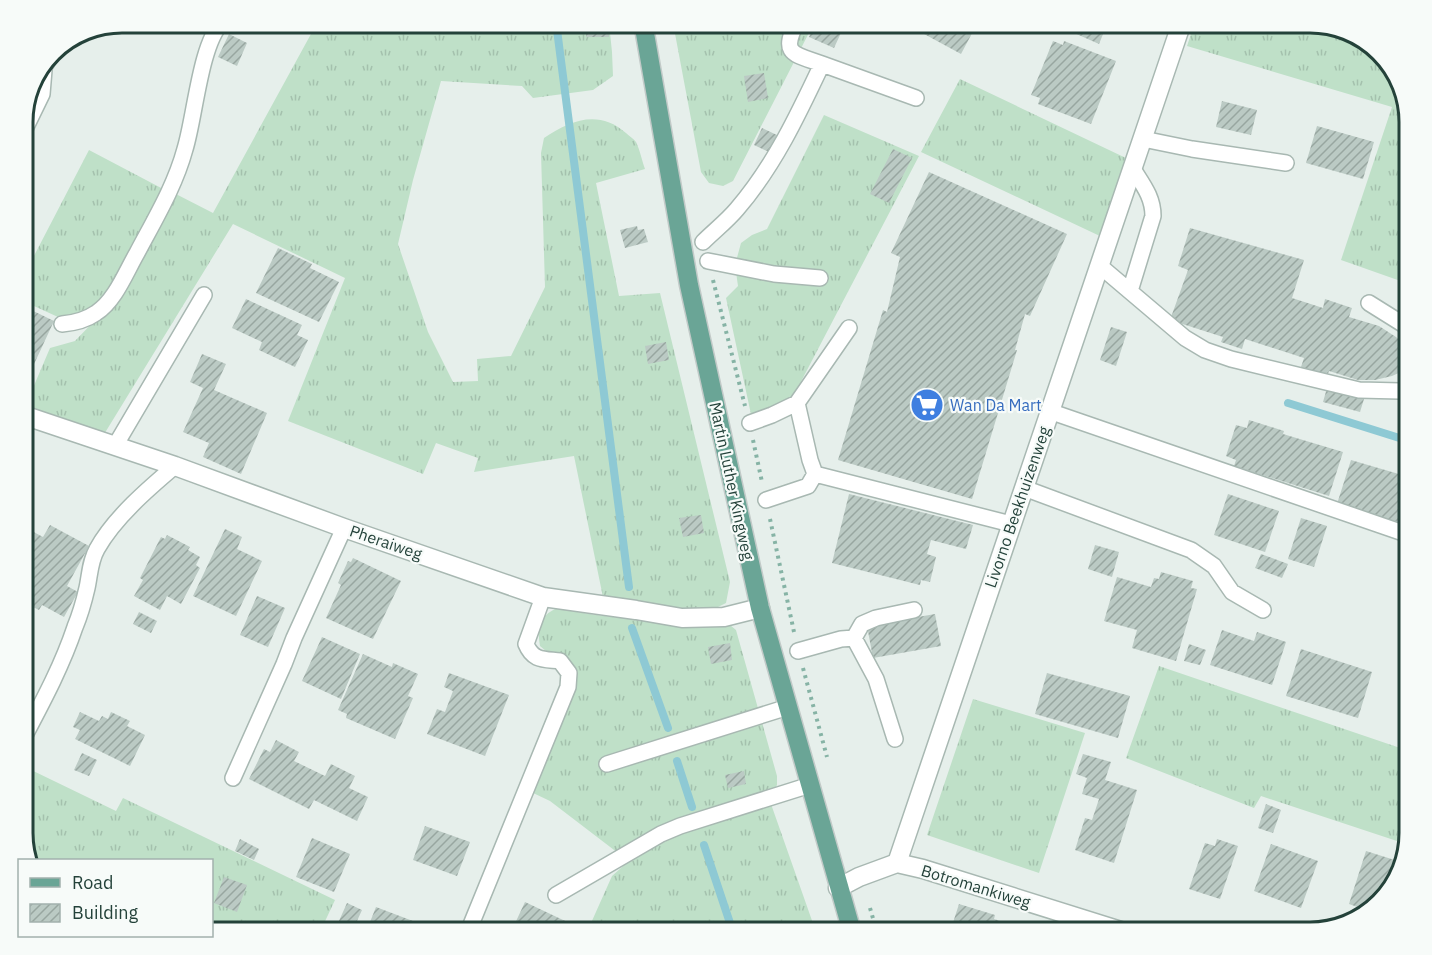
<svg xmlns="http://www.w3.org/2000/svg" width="1432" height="955" font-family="'IBM Plex Sans',sans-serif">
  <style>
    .grass { fill: url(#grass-tufts) }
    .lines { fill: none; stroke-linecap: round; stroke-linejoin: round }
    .stream { stroke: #8ec9d4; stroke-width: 8 }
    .building { fill: url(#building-hatch) }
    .lane-casing { stroke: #a8b8b2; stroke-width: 18 }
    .street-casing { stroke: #a8b8b2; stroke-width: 21 }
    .primary-casing { stroke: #c2cac8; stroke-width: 21 }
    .path { stroke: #86b3a5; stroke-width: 4; stroke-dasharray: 3 4.5; stroke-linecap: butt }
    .lane { stroke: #fff; stroke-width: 15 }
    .street { stroke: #fff; stroke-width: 18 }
    .primary { stroke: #6aa596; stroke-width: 18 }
    .labels { text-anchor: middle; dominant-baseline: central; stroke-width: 4.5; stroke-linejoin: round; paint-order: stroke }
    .shop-label { font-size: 16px; fill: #366cbe; stroke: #f7fbf9; text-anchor: start }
    .street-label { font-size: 16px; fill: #24423a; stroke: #f7fbf9 }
    .rim { fill: none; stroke: #24423a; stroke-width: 3 }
  </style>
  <defs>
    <pattern id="grass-tufts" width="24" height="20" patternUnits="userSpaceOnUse" patternTransform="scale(1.5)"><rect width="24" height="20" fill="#bfe0c8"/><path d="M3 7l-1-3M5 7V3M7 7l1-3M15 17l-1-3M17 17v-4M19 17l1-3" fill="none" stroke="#a4c1ad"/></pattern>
    <pattern id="building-hatch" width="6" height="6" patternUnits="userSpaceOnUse" patternTransform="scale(1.5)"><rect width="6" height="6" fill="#bbcac4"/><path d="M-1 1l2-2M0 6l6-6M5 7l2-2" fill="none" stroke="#98a6a0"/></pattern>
  </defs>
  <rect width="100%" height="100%" fill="#e6efeb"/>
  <path class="grass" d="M1195 22 1310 23 1366 39 1399 78 1409 122V284L1341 260 1392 107 1187 46Z
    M317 23H609L612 52 613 76 593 90 533 98 522 86 441 81 413 180 398 244 428 332 453 382 478 381 477 359 511 356 545 287 541 153 544 138C570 120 599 109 626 133 629 136 634 139 636 142 640 150 642 161 645 169L596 183 619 296 660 293 730 582 726 603 714 609 650 610 604 602 574 456 474 472 478 458 436 443 423 474 288 421 345 278 233 224 103 436 24 409 50 348 75 341 99 316 172 192 213 213Z
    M673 23H814L733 181 723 186 709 183 701 172Z
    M960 79 1128 159 1102 237 921 152Z
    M824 115 919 156 783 416 752 419 726 298 738 286 735 265 741 243 752 235 767 229Z
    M89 150 165 190 110 293 95 307 73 317H58L23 301V277Z
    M557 608C610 620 663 621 717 622L730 625 736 630 777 776V785L773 792 618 853 550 801 531 792 574 670 570 660 547 652 540 646C537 628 539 616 557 608Z
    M1159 666 1409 751V833L1406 844 1261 796 1254 808 1126 758Z
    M973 699 1085 733 1039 873 927 835Z
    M23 766 116 811 123 798 335 900 320 932H212V860H29L23 839Z
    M771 804 816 932H587L612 876 631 859 690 829Z"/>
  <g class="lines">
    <path class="stream" d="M556 22 629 587
      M1288 403 1409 441
      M632 628 668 728
      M677 761 692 807
      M704 845 733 932"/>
  </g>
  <path class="building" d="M587 22H609V37H586Z
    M816 22H846L834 48 809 37Z
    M902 22H978L961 54Z
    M1076 22H1108L1099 44 1072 32Z
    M229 34 247 43 237 66 218 57Z
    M1053 41 1063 45 1064 41 1116 61 1091 124 1038 104 1040 98 1031 95Z
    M764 73 768 98 748 102 744 76Z
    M1222 101 1257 110 1251 135 1216 127Z
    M1317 126 1374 142 1363 179 1306 163Z
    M762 128 779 136 771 153 754 145Z
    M893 149 912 158 889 203 870 194Z
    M929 172 1067 234 1030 316 1025 314 1015 350H1017L972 499 838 460 883 310 887 312 900 257 891 253Z
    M637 226 638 230 644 229 648 242 625 248 620 230Z
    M1190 228 1304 260 1292 298 1323 308 1325 299 1352 308 1349 317 1379 326 1396 337 1405 345 1409 350V366L1403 371 1392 376 1375 380H1358L1329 371 1326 379 1300 370 1304 358 1245 339 1242 349 1221 342 1223 337 1170 320 1188 270 1178 266Z
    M278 248 312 264 310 268 339 282 319 322 256 293Z
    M246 299 302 325 297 335 308 340 295 367 259 350 262 342 232 328Z
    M1409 301V324L1402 322Z
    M23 306 54 321 23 388Z
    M1111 327 1127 332 1116 366 1100 360Z
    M666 342 669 360 648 364 645 346Z
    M202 354 226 364 214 390 267 413 241 474 203 457 209 443 183 432 203 388 190 382Z
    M1327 388 1364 399 1360 412 1323 402Z
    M1249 420 1284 431 1283 434 1343 452 1329 496 1234 466 1236 460 1226 456 1236 425 1247 428Z
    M1351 460 1409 477V526L1337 504Z
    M849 494 973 525 966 549 931 540 927 554 936 557 930 582 921 580 920 585 832 563Z
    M1228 494 1279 511 1265 552 1214 535Z
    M701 515 704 533 683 537 679 518Z
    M1301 518 1327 526 1314 567 1288 559Z
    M50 525 89 546 67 586 78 592 64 617 42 605 39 610 23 602V580L34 558 23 552V537L28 529 43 537Z
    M225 529 242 537 237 549 262 561 236 616 193 596Z
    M167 535 190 547 188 550 200 557 196 565 200 568 181 604 167 596 160 610 134 596 143 580 140 578 161 537 165 539Z
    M1095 545 1119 552 1112 577 1088 569Z
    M1261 554 1288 564 1282 578 1255 568Z
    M353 558 401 581 373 639 326 618 341 585 338 583 348 561 351 562Z
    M1161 572 1193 581 1191 588 1197 589 1176 661 1132 648 1137 630 1104 621 1117 577 1151 587 1154 578 1159 579Z
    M257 596 285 608 268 647 240 635Z
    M139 612 157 621 151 633 133 624Z
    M935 614 941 646 873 658 867 626Z
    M1222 630 1254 641 1257 632 1286 642 1272 685 1210 665Z
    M322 637 360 654 341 699 302 681Z
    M730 643 732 660 711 664 708 647Z
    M1189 644 1206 650 1200 665 1184 661Z
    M1301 649 1372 672 1358 718 1286 696Z
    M363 654 392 667 393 663 418 674 408 696 413 698 395 739 346 718 347 714 338 710Z
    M449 673 509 695 485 756 427 734 437 709 445 712 453 691 444 687Z
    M1047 673 1130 696 1118 738 1035 714Z
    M80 712 99 721 102 716 108 719 111 712 130 721 127 726 145 735 130 766 75 739 80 730 73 727Z
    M276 740 299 752 294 761 325 776 331 764 355 776 349 788 368 797 357 821 314 800 309 809 249 779 264 749 270 752Z
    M82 753 97 760 89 776 74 770Z
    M1083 754 1111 762 1105 780 1137 790 1114 863 1075 850 1085 818 1092 820 1099 799 1082 794 1087 778 1076 774Z
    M744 771 746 784 728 788 725 775Z
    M1266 804 1281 810 1273 833 1258 828Z
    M425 826 470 842 457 876 413 860Z
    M312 838 350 854 334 892 296 877Z
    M240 839 259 849 254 860 235 851Z
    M1217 839 1238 846 1220 899 1189 889 1205 843 1215 846Z
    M1271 844 1318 861 1301 908 1254 891Z
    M1366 851 1401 862 1393 889 1366 912V910L1349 904Z
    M224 877 247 885 237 912 214 903Z
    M525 902 580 928 578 932H511Z
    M347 903 362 910 352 932H334Z
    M959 904 995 915 994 919 1016 926 1014 930 1022 932H950Z
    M376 907 426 926 424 932H366Z"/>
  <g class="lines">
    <g class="lane-casing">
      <path id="lane" d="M797 22C780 55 794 54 822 64
        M46 64 53 51
        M23 133 42 94 44 70
        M1143 139 1192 149 1286 163
        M703 242C714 231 727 221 737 209 774 166 798 115 822 64L916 98
        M708 261 774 274 820 278
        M1100 266 1185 338 1205 350 1231 359 1359 390 1400 391 1409 388
        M1130 291 1153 216C1153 197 1143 185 1133 169
        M1369 303 1409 328
        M62 324C74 323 86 320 96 313 115 301 126 272 137 253 155 219 175 186 185 149 195 117 200 45 222 22
        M1049 411 1409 535
        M750 423 772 415 797 403 849 328
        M115 446 204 295
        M815 474 1011 524
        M1024 488 1191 550 1214 566 1232 592 1263 610
        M766 500 808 486 815 474 810 460 797 403
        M854 638 876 679 895 739
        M798 651 841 639 854 638 862 624 876 618 914 610
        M23 739C42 703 62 666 75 627 80 615 84 601 87 588 90 574 90 561 97 549 114 518 149 488 175 466
        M607 764 788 707
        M233 778 284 664 294 638 344 528
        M556 895 661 834 680 826 810 785
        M468 932 568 687 569 673 560 661C543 659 533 661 526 644L543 597"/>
    </g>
    <g class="street-casing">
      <path id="street" d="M23 415 175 466 344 528 543 597 636 610 682 618 724 617 760 608
        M897 863 923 869 1124 932
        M838 888 859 877 897 863 1182 22"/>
    </g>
    <g class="primary-casing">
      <path id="primary" d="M643 22 689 285 760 608 852 932"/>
    </g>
    <path class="path" d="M713 280 745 406
      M753 440 762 482
      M770 519 794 632
      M803 668 827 757
      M870 908 877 932"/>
    <use href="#lane" class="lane"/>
    <use href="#street" class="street"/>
    <use href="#primary" class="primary"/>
  </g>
  <defs>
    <g id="supermarket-disc" transform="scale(1.725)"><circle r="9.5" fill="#3f7fe0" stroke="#f7fbf9"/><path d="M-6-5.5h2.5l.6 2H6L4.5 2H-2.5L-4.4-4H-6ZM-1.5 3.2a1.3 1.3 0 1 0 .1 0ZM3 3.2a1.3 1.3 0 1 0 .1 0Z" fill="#fff"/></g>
  </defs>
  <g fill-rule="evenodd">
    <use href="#supermarket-disc" x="927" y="405"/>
  </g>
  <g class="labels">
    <g class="shop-label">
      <text x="950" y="405">Wan Da Mart</text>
    </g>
    <g class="street-label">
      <text transform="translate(732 481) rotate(78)">Martin Luther Kingweg</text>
      <text transform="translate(1017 507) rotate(-71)">Livorno Beekhuizenweg</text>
      <text transform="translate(386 542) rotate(19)">Pheraiweg</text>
      <text transform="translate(976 886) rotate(17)">Botromankiweg</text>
    </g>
  </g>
  <path d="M0 0H1432V955H0ZM122 33H1310A89 89 0 0 1 1399 122V833A89 89 0 0 1 1310 922H122A89 89 0 0 1 33 833V122A89 89 0 0 1 122 33Z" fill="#f7fbf9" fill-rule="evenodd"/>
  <path class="rim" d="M122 33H1310A89 89 0 0 1 1399 122V833A89 89 0 0 1 1310 922H122A89 89 0 0 1 33 833V122A89 89 0 0 1 122 33Z"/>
  <rect x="18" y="859" width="195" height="78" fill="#f7fbf9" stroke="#a3b1ad" stroke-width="1.5"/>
  <rect x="30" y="878" width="30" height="9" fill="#6aa596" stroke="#a3b1ad" stroke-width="1.5"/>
  <text x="72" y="889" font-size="18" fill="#24423a">Road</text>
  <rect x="30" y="904" width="30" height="18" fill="url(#building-hatch)" stroke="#a3b1ad" stroke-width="1.5"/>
  <text x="72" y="919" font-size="18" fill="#24423a">Building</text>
</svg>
